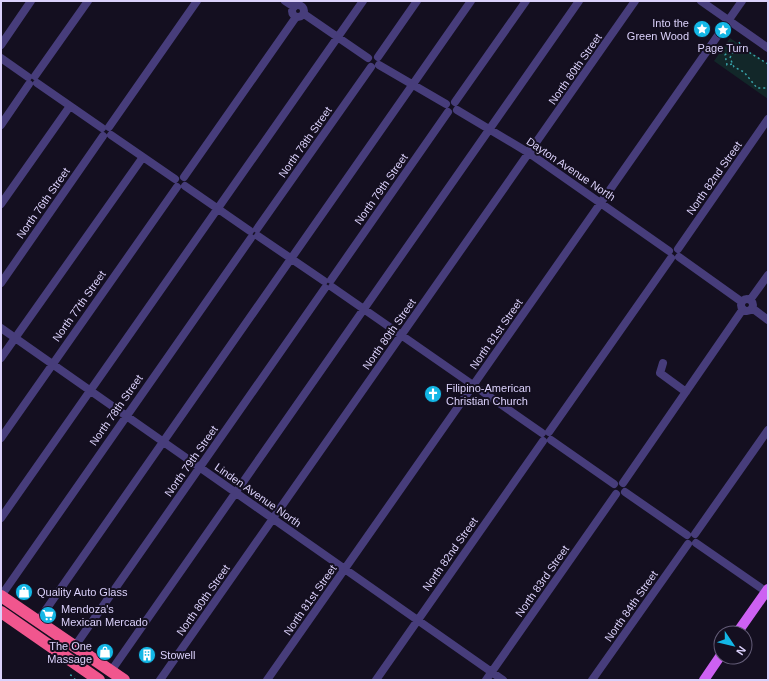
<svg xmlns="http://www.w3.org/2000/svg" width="769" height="681" font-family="Helvetica,sans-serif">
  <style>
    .green { fill: #122729 }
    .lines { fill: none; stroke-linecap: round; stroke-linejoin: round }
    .path { stroke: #38a2a9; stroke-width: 1.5; stroke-dasharray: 2 3; stroke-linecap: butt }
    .minor { stroke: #473d7b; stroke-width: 8 }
    .major { stroke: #cd61f2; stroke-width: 10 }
    .highway { stroke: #f1568e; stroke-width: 12 }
    .labels { text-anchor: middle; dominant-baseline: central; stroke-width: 4; stroke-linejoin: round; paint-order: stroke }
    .poi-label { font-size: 11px; fill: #dbd1fb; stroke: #140f20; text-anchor: start }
    .street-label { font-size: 11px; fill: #dbd1fb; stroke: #140f20 }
  </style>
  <rect width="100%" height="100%" fill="#140f20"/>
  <path class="green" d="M730 38 768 64V99L714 61Z"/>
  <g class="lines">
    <path class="path" d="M739 42 742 48
      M732 64 727 65 725 55 730 50 733 52
      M768 64 742 48 732 53 730 58 734 67 744 72 757 88H768
      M70 675 75 676
      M74 680 76 676"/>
    <path class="minor" d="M285 1 294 7
      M701 1 768 48
      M292 11a6 6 0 1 1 12 0a6 6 0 1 1-12 0Z
      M304 14 368 58
      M1 45 31 1
      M378 57 417 1
      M1 58 28 77
      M379 65 446 104
      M35 76 88 1
      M37 83 102 128
      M455 102 526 1
      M457 110 529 153 669 251
      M1 125 29 84
      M109 127 197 1
      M111 135 175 179
      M184 177 296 17
      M185 186 250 231
      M1 204 70 106
      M257 229 371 67
      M258 236 324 281
      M678 249 768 119
      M679 257 742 302
      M331 280 448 112
      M1 283 103 136
      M332 287 542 433
      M741 305a6 6 0 1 1 12 0a6 6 0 1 1-12 0Z
      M750 300 768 275
      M752 308 768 320
      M1 328 503 680
      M1 358 143 157
      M663 363 660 373 686 392
      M549 432 671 258
      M1 438 177 187
      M551 440 614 484
      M623 483 743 309
      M625 492 687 535
      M1 518 363 1
      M695 534 768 430
      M696 543 768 593
      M1 596 251 238
      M38 621 471 1
      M75 646 325 288
      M111 671 579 1
      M160 680 635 1
      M267 680 742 1
      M376 680 543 441
      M486 680 616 494
      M592 680 688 544"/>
    <path class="major" d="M737 633 768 589
      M704 680 721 655"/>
    <path class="highway" d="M1 596 124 680
      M1 612 99 680"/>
  </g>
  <defs>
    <g id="sight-disc" transform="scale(0.9)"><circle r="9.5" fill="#13b7e6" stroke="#140f20"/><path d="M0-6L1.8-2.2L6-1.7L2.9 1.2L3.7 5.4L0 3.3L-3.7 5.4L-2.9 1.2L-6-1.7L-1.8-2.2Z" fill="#fff"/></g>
    <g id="church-disc" transform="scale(0.9)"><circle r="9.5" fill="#13b7e6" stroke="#140f20"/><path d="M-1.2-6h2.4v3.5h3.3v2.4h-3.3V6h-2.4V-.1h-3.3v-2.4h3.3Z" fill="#fff"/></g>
    <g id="shop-disc" transform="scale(0.9)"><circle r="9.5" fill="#13b7e6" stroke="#140f20"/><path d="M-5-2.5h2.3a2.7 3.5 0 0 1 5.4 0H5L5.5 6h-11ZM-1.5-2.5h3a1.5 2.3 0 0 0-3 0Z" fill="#fff"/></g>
    <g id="supermarket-disc" transform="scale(0.9)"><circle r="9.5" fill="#13b7e6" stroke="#140f20"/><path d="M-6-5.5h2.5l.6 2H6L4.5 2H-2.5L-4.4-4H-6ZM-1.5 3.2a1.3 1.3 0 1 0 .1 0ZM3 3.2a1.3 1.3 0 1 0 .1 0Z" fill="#fff"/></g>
    <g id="building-disc" transform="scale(0.9)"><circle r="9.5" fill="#13b7e6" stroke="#140f20"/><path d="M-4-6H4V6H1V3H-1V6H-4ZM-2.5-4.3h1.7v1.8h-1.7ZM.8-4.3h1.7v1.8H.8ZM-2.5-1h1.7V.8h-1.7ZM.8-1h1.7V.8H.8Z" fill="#fff"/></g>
  </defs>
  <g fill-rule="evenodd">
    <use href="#sight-disc" x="702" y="29"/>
    <use href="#sight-disc" x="723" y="30"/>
    <use href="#church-disc" x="433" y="394"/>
    <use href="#shop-disc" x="24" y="592"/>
    <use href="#supermarket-disc" x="48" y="615"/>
    <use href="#shop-disc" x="105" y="652"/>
    <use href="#building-disc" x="147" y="655"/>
  </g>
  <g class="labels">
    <g class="poi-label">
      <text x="689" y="23" text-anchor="end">Into the<tspan x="689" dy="13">Green Wood</tspan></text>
      <text x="723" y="48" text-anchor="middle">Page Turn</text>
      <text x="446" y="388">Filipino-American<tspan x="446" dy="13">Christian Church</tspan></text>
      <text x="37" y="592">Quality Auto Glass</text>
      <text x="61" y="609">Mendoza's<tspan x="61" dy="13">Mexican Mercado</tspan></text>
      <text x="92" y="646" text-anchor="end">The One<tspan x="92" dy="13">Massage</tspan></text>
      <text x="160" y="655">Stowell</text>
    </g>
    <g class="street-label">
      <text transform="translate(575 69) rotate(-55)">North 80th Street</text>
      <text transform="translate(305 142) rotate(-55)">North 78th Street</text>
      <text transform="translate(571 169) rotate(34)">Dayton Avenue North</text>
      <text transform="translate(714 178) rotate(-55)">North 82nd Street</text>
      <text transform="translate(381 189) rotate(-55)">North 79th Street</text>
      <text transform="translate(43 203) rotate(-55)">North 76th Street</text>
      <text transform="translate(79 306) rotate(-55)">North 77th Street</text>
      <text transform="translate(389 334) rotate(-55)">North 80th Street</text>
      <text transform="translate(496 334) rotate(-55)">North 81st Street</text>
      <text transform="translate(116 410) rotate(-55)">North 78th Street</text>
      <text transform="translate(191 461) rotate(-55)">North 79th Street</text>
      <text transform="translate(258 495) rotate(35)">Linden Avenue North</text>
      <text transform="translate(450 554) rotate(-55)">North 82nd Street</text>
      <text transform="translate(542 581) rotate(-55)">North 83rd Street</text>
      <text transform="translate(203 600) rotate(-55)">North 80th Street</text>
      <text transform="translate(310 600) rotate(-55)">North 81st Street</text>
      <text transform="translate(631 606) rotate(-55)">North 84th Street</text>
    </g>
  </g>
  <rect width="769" height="681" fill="none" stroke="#dbd1fb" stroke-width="4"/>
  <g transform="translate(733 645) rotate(125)"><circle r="19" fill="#140f20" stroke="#645d78"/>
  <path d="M0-3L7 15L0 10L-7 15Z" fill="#13b7e6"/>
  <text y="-6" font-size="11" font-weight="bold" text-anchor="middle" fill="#dbd1fb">N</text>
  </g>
</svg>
